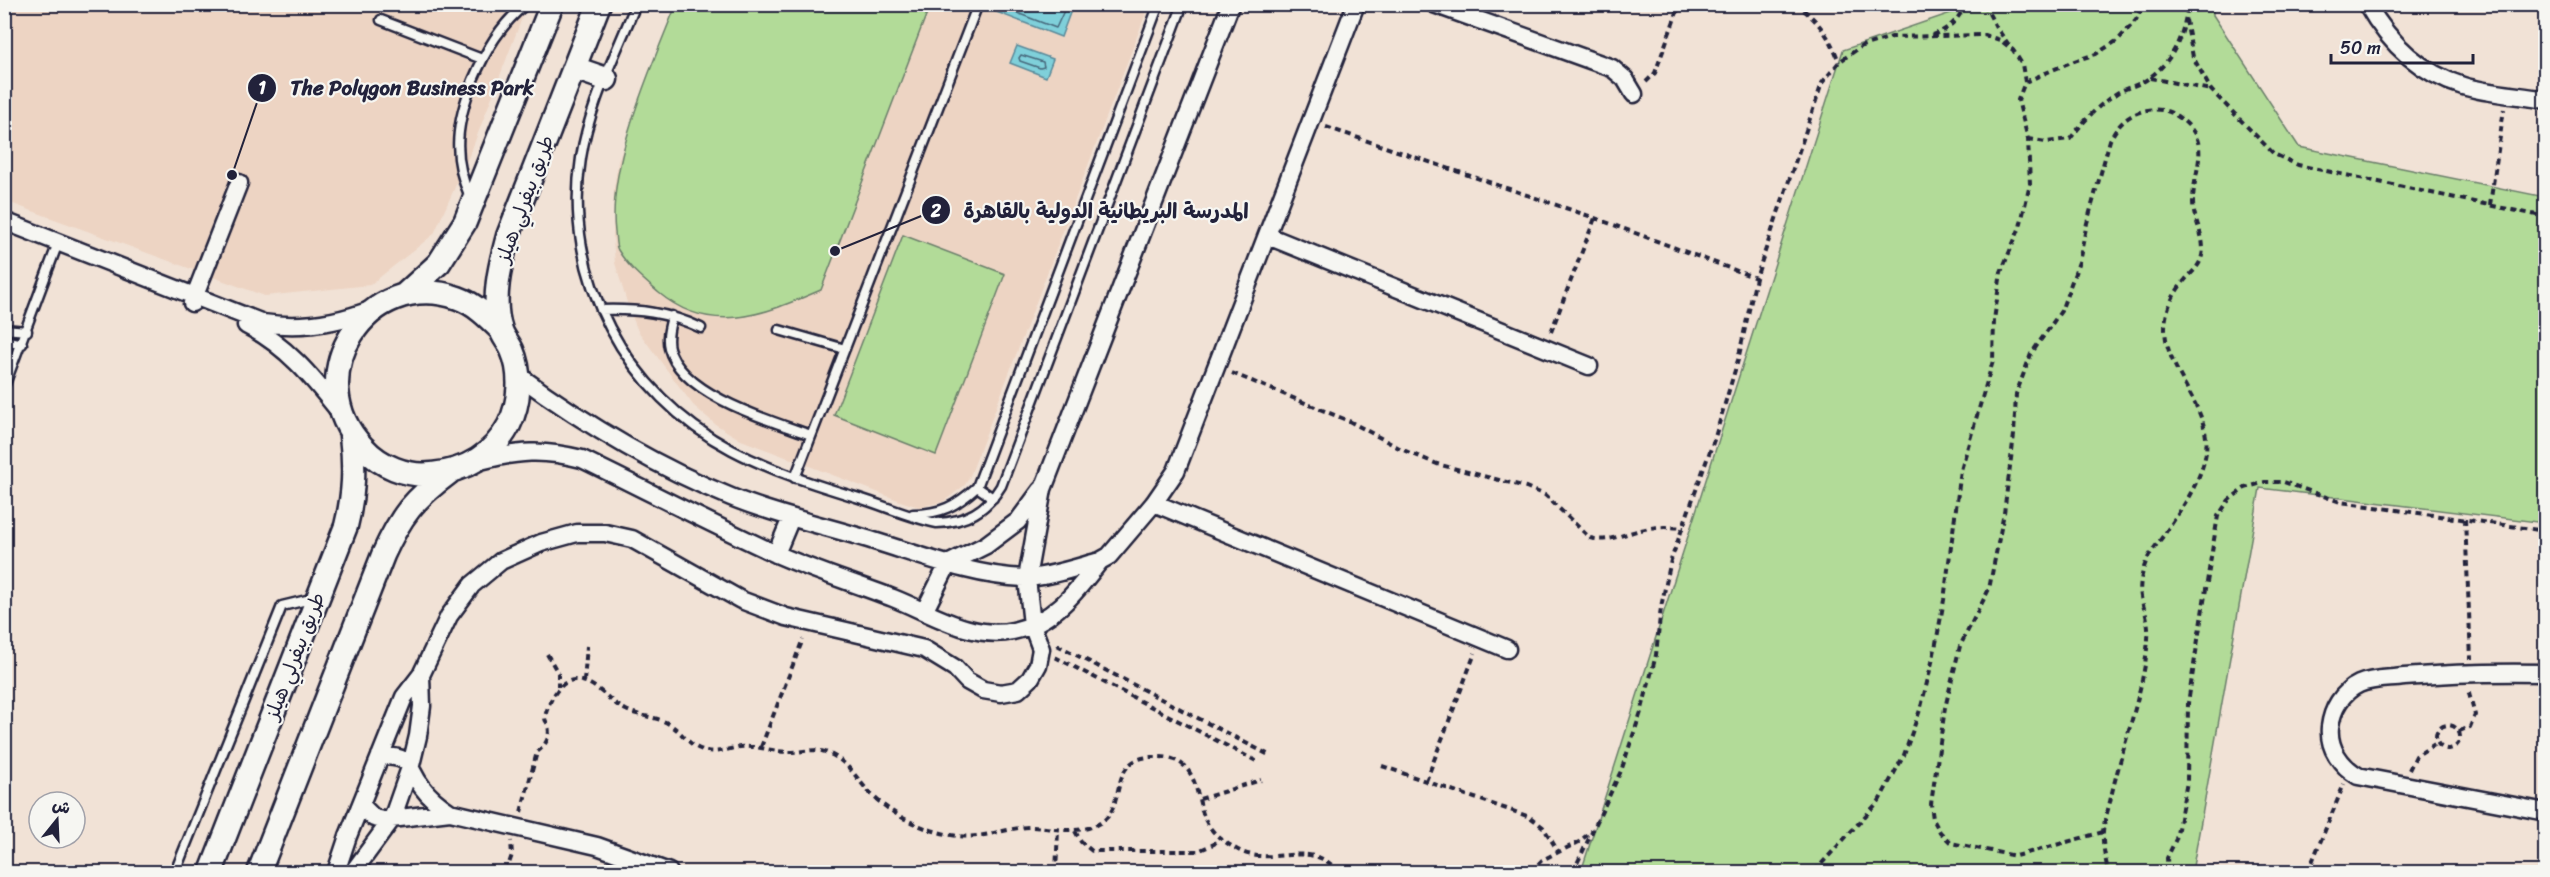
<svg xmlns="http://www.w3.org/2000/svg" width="2550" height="877" font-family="Sriracha,'Playpen Sans Arabic',sans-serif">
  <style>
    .built { fill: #edd4c3 }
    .green { fill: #b2db98; stroke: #6a7e6a; stroke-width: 1.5 }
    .water { fill: #7fd0da; stroke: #5a8a9a; stroke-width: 1.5 }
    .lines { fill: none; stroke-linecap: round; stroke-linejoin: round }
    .shore { stroke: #47687b; stroke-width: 1.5 }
    .lane-casing { stroke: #22223b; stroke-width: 13 }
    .street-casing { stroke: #22223b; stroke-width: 21 }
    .secondary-casing { stroke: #22223b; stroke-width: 27 }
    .path { stroke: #22223b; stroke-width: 4; stroke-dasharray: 6 4.5; stroke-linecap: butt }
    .lane { stroke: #f6f6f2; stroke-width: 8 }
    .street { stroke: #f6f6f2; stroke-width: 16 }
    .secondary { stroke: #f6f6f2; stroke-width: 22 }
    .labels { text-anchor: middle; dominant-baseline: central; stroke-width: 4.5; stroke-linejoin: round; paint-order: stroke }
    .street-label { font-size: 20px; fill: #22223b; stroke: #f6f6f2 }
    .leader { fill: none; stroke: #22223b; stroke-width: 2 }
    .callout-dot { fill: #22223b; stroke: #f6f6f2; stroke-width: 2 }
    .mark-label { font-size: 18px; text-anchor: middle; font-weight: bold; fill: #fff }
    .callout-label { font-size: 21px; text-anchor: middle; font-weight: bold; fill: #22223b; stroke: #f6f6f2; stroke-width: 4.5; stroke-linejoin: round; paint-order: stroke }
  </style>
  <rect width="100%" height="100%" fill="#f1e2d6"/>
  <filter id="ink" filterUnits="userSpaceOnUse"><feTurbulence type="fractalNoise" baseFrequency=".0167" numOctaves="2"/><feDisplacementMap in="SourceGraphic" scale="12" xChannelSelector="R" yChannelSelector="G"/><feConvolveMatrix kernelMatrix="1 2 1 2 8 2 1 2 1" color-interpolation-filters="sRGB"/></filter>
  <g filter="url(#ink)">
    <path class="built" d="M4 5H527L472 149 434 234 370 285 265 296 5 201Z
      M676 5H1149L970 476 965 485 943 502 919 507 903 502 741 440 715 424 693 405 638 331 629 309 615 263 613 239 614 189 618 162Z"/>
    <path class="green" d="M676 5H930L821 290C765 314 712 337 659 293 644 280 628 267 618 250 615 245 616 238 615 232 607 165 651 68 676 5Z
      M1974 5H2213V15L2299 147 2545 197V523L2260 488 2192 872H1581L1843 50Z
      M903 235 1005 274 936 455 834 415Z"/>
    <path class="water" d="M997 5V4L1073 5 1061 37 994 11Z
      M1017 46 1053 59 1046 77 1010 63Z"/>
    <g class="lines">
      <path class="shore" d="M1002 4 1004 8 1056 28 1067 4
        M1021 55 1043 62 1044 67 1040 68 1020 61 1019 58Z"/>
      <g class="lane-casing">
        <path id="lane" d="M636 4C616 54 589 105 581 158 562 277 627 395 732 450 772 471 816 485 859 498 885 506 911 518 937 523 966 522 986 511 1001 486L1183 4
          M381 20 482 59
          M470 197C451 156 457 121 473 80 486 50 500 25 526 4
          M601 310C637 309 668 312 701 328
          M672 316C670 326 666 337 669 348 681 395 771 421 811 435
          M4 329 27 331
          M779 330 845 349
          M4 340 22 344
          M4 387 58 243
          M795 478 978 4
          M977 487 993 498
          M913 514C941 514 956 506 977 487L1159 4
          M175 872 282 606 315 598"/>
      </g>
      <g class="street-casing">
        <path id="street" d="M1434 4 1612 68 1625 79 1634 94
          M2367 4C2389 43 2420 73 2463 86 2489 94 2519 95 2546 100
          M4 221 263 323C301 329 337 323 373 309
          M1268 236 1589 366
          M192 303 239 183
          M246 325C286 345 312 377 339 411
          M518 375C585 424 654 466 731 497 777 516 827 526 874 541 923 556 973 576 1024 578 1046 578 1078 567 1100 561L1109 556 1154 503 1176 471 1356 4
          M480 461C518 451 543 449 582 459 646 490 709 523 774 553 812 570 854 583 893 598 931 613 971 640 1013 631 1054 622 1076 592 1100 561
          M1154 503 1507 649
          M776 554 791 518
          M925 610 948 564 986 545 1018 521 1041 490
          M2546 673C2498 672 2452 673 2404 677 2390 679 2372 678 2359 684 2342 692 2332 709 2330 727 2328 748 2341 766 2358 776L2546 812
          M380 756C415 756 406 767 422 787 430 798 439 805 450 812
          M361 805 374 818 383 820 450 812 597 846 669 872
          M336 872 348 836 404 697 421 675 449 616 472 585 501 561 541 543 577 533H605L632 539 741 600 786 617 924 649 955 668 967 681 983 690 1001 693 1018 690 1030 679 1038 665 1041 649 1032 625 1027 578 1043 489 1231 4
          M353 872 392 819 411 765 418 736 422 706 421 675"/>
      </g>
      <g class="secondary-casing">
        <path id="secondary" d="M574 68 606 79
          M404 295 439 263 465 222 552 4
          M501 330C488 317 475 304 458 298 367 266 297 378 363 447 380 466 407 477 432 474 465 471 493 455 509 425 520 403 522 373 512 350 509 343 503 337 501 330 491 301 500 265 508 236L599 4
          M211 872 346 526C354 494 355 468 351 436
          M259 872 383 555C401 515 414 499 449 473"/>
      </g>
      <path class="path" d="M1795 4C1818 19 1830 37 1839 62
        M1984 4 1996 27 2009 45
        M2186 20 2193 57 2211 90 2274 154 2298 165 2546 217
        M1932 35C1948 30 1959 20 1965 4
        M2150 78 2211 90
        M1646 82 1655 73 1680 4
        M2025 82 2071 62 2096 54 2118 40 2136 20 2143 4
        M1326 127 1595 218 1756 278
        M2028 139 2046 142 2070 139C2084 121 2097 106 2117 93 2127 87 2141 85 2150 77 2175 59 2184 33 2188 4
        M2490 205 2504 109
        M1551 332 1595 218
        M1232 373 1349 421 1403 450 1437 464 1526 487 1545 495 1590 538C1609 543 1622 534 1641 530 1654 526 1670 527 1684 528
        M2465 519 2471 659
        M1057 645 1271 756
        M547 654 558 673V687
        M1055 657 1260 763
        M584 681 587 646
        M2436 737a12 12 0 1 1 24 0a12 12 0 1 1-24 0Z
        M2459 731 2470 727 2475 715 2468 690
        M761 747 803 639
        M1382 766 1530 817 1543 827 1558 851
        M2409 770 2416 756 2438 742
        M1426 781 1475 653
        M1200 799 1261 780
        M521 812 537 752C545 746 551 737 548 726 547 721 545 722 545 717 548 703 559 680 575 680 597 681 607 701 626 710 640 717 656 716 669 724 681 731 688 744 700 749 715 755 726 749 740 747 757 745 773 752 790 752 805 752 816 747 830 754 850 763 858 782 873 796 896 818 927 832 958 836 984 839 1005 828 1029 827 1054 827 1080 837 1103 821 1127 804 1107 756 1155 757 1161 757 1168 757 1175 760 1199 770 1196 801 1206 821 1212 834 1227 844 1240 851 1273 867 1312 838 1338 872
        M1075 831 1081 842 1092 851H1198L1214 844 1220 837
        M2103 832 2016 856 1951 843 1940 832 1933 819 1931 804 1945 708 1960 646 1989 589 2004 513 2014 435 2016 394 2031 354 2061 311 2079 262 2087 223 2110 140C2118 125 2126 116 2143 111 2154 108 2167 109 2177 116 2215 142 2193 167 2193 202 2193 222 2208 239 2201 259 2198 268 2191 273 2185 280 2173 294 2165 310 2165 329 2166 373 2211 406 2206 452 2202 479 2183 507 2168 529 2159 543 2147 554 2143 571 2135 600 2147 605 2148 629 2149 640 2146 654 2145 665 2137 709 2121 753 2111 797 2109 808 2104 820 2103 832 2102 845 2106 860 2108 872
        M506 872 512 855 511 841
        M1056 872 1058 830
        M1531 872 1542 860 1579 842 1594 829
        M1573 872 1621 771 1642 709 1656 655 1661 607 1671 560 1715 437 1738 360 1756 278 1822 83 1839 62 1862 46 1892 37 1984 35 2000 40 2013 50 2022 64 2025 82 2018 100 2028 139 2030 184 2020 227 2001 272 1994 320 1993 361 1961 470 1944 600 1934 654 1921 707 1904 755 1879 801 1814 872
        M2168 872 2167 858 2176 839 2187 782 2188 703 2211 557 2218 516 2229 500 2245 488 2265 482H2284L2340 502 2546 531
        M2308 872 2344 784"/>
      <use href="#lane" class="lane"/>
      <use href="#street" class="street"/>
      <use href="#secondary" class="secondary"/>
    </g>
  </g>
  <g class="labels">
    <g class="street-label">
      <text transform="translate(525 199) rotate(-70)">طريق بيفرلي هيلز</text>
      <text transform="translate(295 656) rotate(-69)">طريق بيفرلي هيلز</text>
    </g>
  </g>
  <path class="leader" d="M232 175L262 88M835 251L936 210"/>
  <g class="callout-dot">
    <circle cx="232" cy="175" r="6"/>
    <circle cx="835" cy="251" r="6"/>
    <circle cx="262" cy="88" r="15"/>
    <circle cx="936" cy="210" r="15"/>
  </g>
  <g class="mark-label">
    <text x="262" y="94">1</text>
    <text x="936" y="217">2</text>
  </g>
  <g class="callout-label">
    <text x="412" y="95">The Polygon Business Park</text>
    <text x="1106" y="218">المدرسة البريطانية الدولية بالقاهرة</text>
  </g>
  <rect width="2550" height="877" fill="none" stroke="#f6f6f2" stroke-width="24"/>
  <rect x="12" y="12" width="2526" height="853" fill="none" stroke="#22223b" stroke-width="2" filter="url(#ink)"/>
  <g transform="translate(57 820) rotate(18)"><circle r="28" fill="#f6f6f2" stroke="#a1a1a9" stroke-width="1.5"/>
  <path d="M0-4.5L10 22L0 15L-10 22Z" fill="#22223b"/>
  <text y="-9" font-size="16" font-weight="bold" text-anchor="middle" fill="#22223b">ش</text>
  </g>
  <path d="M2331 54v9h142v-9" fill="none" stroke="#22223b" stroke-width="3"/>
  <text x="2340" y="54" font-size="18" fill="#22223b" stroke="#f6f6f2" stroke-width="4.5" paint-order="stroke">50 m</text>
</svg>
